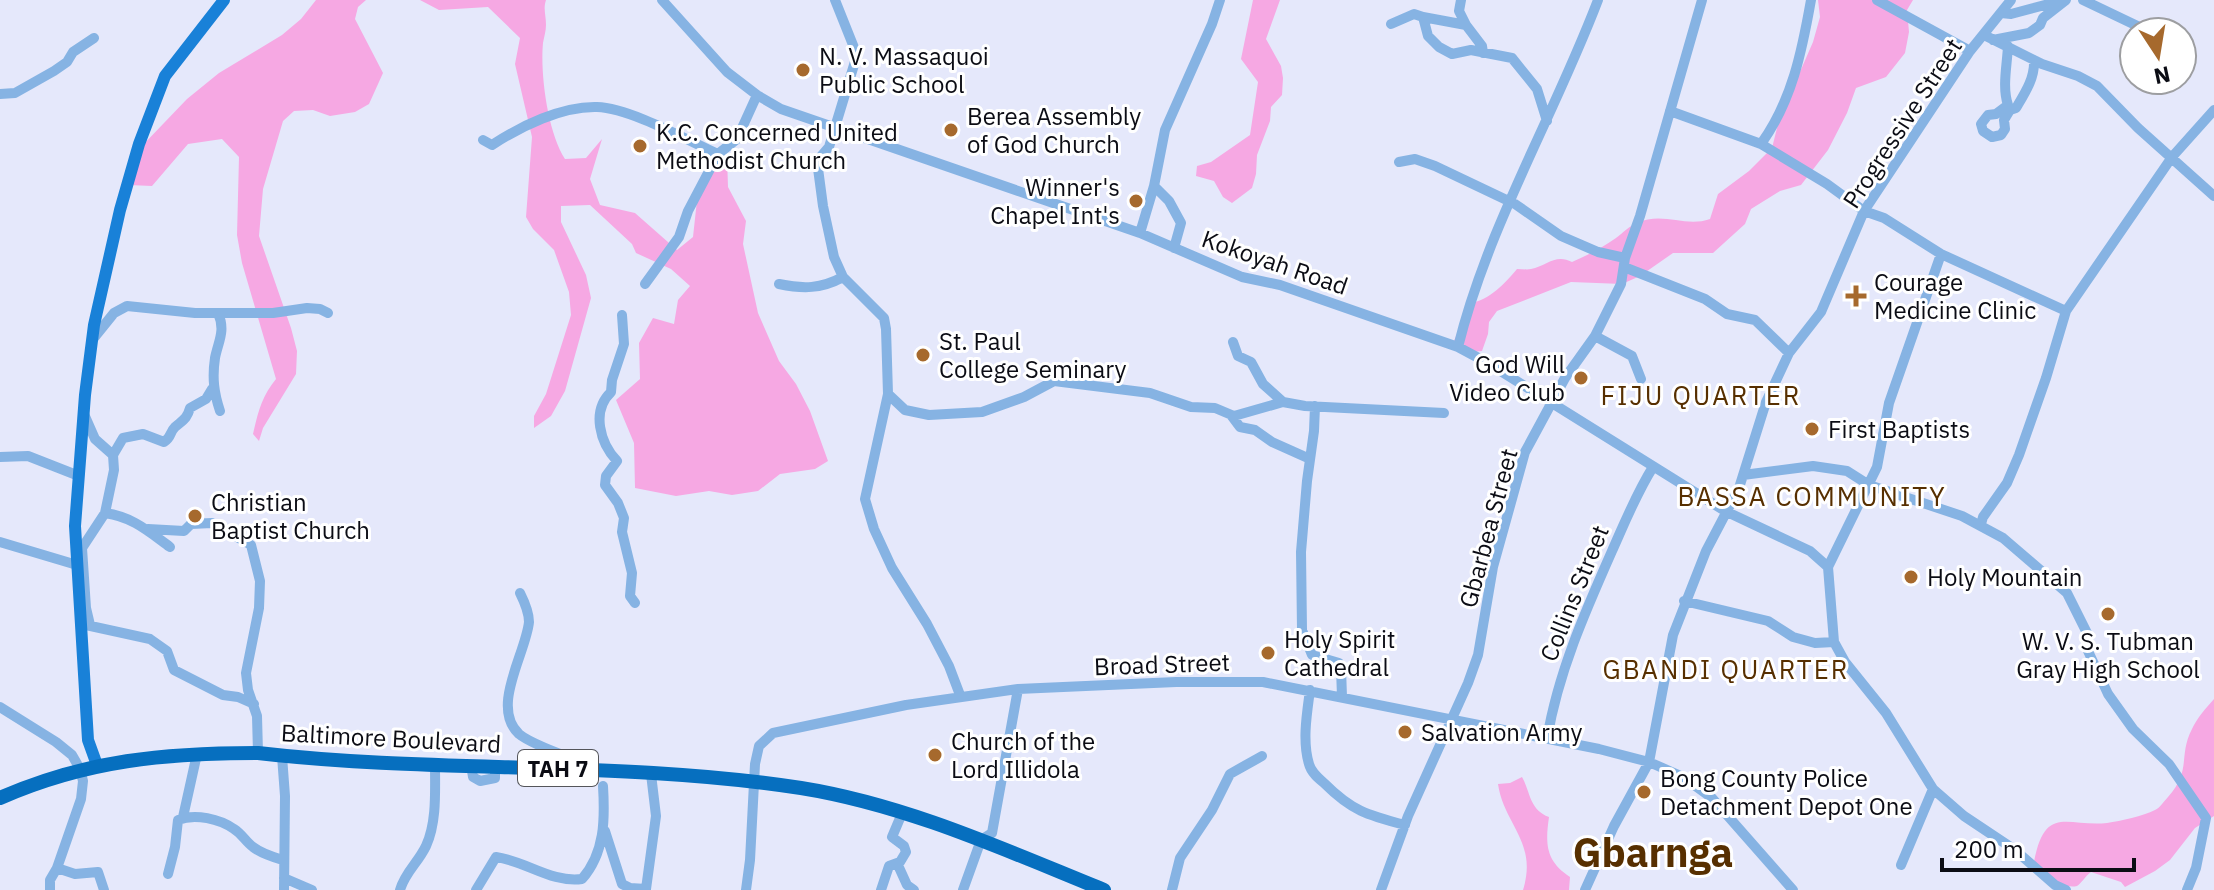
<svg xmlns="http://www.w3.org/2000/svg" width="2214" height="890" font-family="'IBM Plex Sans',sans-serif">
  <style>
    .green { fill: #f6a8e3 }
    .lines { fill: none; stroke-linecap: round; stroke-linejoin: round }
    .minor { stroke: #86b3e3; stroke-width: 10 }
    .major { stroke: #1981d8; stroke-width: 12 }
    .highway { stroke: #066fbf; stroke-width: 14 }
    .poi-dot { fill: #a6692d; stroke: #fff; stroke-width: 3 }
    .labels { text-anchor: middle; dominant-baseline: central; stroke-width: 6; stroke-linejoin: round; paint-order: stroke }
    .shield { fill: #fff; stroke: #54555a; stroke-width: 2 }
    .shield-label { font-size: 22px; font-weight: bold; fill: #0b0c14 }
    .poi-label { font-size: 24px; fill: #0b0c14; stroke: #fff; text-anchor: start }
    .street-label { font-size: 24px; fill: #0b0c14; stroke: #fff }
    .neighbourhood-label { font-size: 26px; letter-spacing: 2px; fill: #572f00; stroke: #fff }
    .town-label { font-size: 40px; font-weight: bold; fill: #572f00; stroke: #fff }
  </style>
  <rect width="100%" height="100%" fill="#e5e8fb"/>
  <path class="green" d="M316 0H366L358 7 355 19 383 73 369 104 355 112 330 116 313 110 294 111 283 121 263 189 259 236 291 328 297 351 296 374 263 428 259 441 253 434C258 412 262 396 276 379L242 263 237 235 239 157 222 139 188 144 152 186 129 185 140 148 187 99 219 73 282 35 301 19Z
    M420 0H546C543 9 546 15 546 25 546 31 544 37 543 43 540 75 548 133 565 159L586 158 602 139 590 179 600 205 635 213 677 250 693 237 699 182 727 156 728 187 746 221 743 244 758 313 779 361 796 384 810 411 828 461 815 469 780 474 758 491 732 495 709 491 676 496 635 488 634 443 616 400 640 379 639 343 653 318 674 324 678 300 690 286 671 269 636 253 632 244 590 205 561 206V222L586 275 591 298 565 391 551 416 534 428V416L546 394 571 315 569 292 554 250 533 229 526 217 532 137 515 64 520 38 488 7 439 10Z
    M1253 0H1280L1266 39 1281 66 1283 78 1282 95 1271 107 1270 121 1257 155 1256 174 1252 188 1232 203 1223 197 1214 181 1196 176 1197 166 1211 162 1250 135 1258 82 1241 59Z
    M1818 0H1913L1907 10 1909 32 1905 53 1886 77 1856 88 1847 113 1828 150 1801 185 1780 191 1751 209 1745 224 1713 253H1673L1640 276 1622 284 1571 282 1497 311 1489 322 1488 334 1482 351 1472 352 1454 341 1470 303C1489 301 1505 283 1517 269 1522 269 1527 270 1531 269 1546 266 1556 253 1572 262 1588 255 1602 248 1616 238 1623 233 1629 226 1637 223 1663 211 1685 228 1710 219L1718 194 1749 171 1772 148 1779 120 1813 42 1820 17Z
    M2214 699V816L2195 828 2170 860 2155 871 2125 887 2121 882 2091 872C2085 876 2082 883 2077 886 2062 890 2042 871 2034 862 2045 804 2067 827 2107 823 2121 821 2143 816 2155 810 2160 808 2164 801 2168 797 2192 770 2178 756 2192 729 2197 718 2206 708 2214 699Z
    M1522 777C1531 793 1529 809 1549 817 1545 845 1546 861 1570 877L1569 890H1523C1538 842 1504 825 1498 784L1510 783Z"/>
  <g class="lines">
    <path class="minor" d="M662 0 727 72 757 95 781 109 1140 233 1242 277 1280 285 1458 347 1486 362 1725 511 1810 551 1828 567
      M835 0 857 55 829 147 817 161 823 206 834 257 843 277 884 318 886 329 888 394 865 499 874 529 892 568 927 624 949 666 960 695
      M1461 0 1459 11 1466 25
      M1877 0 1970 51
      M2083 0 2150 32
      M2001 13 2011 14 2064 0
      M1423 17 1466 25 1482 46 1483 53
      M1391 24 1414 14 1423 17 1428 36 1439 47 1452 54 1471 50 1512 58 1537 89 1547 121
      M1984 35 2042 64 2078 76 2097 86 2138 128 2214 196
      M1993 40 2029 33 2040 25 2043 18 2066 0
      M2008 46C2007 66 2002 87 2008 105L1996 114 1988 115 1981 124 1983 131 1992 137 2001 135 2005 129 2004 120 2010 110 2016 108C2025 93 2035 78 2034 60
      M2182 55 2188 59
      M0 94 15 93 54 71 67 62 73 52 94 38
      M1670 111 1761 144 1827 184 1864 211 1884 218 1941 254 2066 311
      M483 140 492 145C521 126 562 106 597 107 630 108 687 140 718 154
      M1761 144C1792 101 1802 51 1811 0
      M1399 162 1415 159 1435 166 1515 204 1561 236 1598 252 1625 258
      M1154 186 1169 201 1181 223 1174 248
      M1140 233 1154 186 1165 130 1212 24 1220 0
      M1941 254 1889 403 1877 467 1828 567 1834 642 1845 662 1886 713 1933 789 1964 816 2015 850 2055 885 2066 890
      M1624 267 1705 299 1727 314 1755 320 1789 353
      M645 284 679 237 688 211 718 154 737 139 757 95
      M779 284C803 289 821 289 843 277
      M218 313C226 331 218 342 215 358 212 378 214 393 220 411
      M622 315 624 344 612 380 611 392C591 411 600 443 617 461L606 476 605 485 618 503 624 518 622 532 632 573 630 596 635 603
      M1595 336 1632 356 1641 379
      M93 339 114 313 127 306 195 313H273L307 308 320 309 328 313
      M1233 342 1238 356 1251 362 1263 384 1283 402
      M1458 347C1488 226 1554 116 1598 0
      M888 394 905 410 929 415 982 412 1024 397 1054 381 1150 393 1191 407 1215 408 1234 416 1283 402 1305 406 1444 413
      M1315 406 1314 431 1307 481 1301 552 1302 630 1312 655 1339 663 1341 668 1342 697
      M84 414 95 439 113 455 114 470 105 513 82 548 86 608 90 625
      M1231 415 1240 427 1255 430 1272 442 1310 459
      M113 455 123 438 143 434 164 442C172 437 169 433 175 427 183 420 187 419 190 408L206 399 212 389
      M0 457 28 456 79 476
      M1743 475 1813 466 1847 471 1869 485 1962 516 2003 538 2067 593 2088 635V651L2108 694 2133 729 2169 764 2206 818 2196 868 2187 890
      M105 513C133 517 148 531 170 547
      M1981 524 1983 517 2007 483 2019 455 2046 378 2066 311 2172 157 2214 110
      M148 529 184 531 191 524 212 523 251 545 260 581 259 608 246 673 248 690 257 716 258 753
      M0 542 77 565
      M520 593C524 601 529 612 529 622 526 653 490 707 519 734 532 745 576 760 593 766
      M1684 601 1768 621 1793 637 1815 643 1834 642
      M86 625 150 639 167 651 174 670 223 695 238 697 254 704
      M1310 690C1307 713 1302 741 1309 764 1311 772 1318 778 1324 783 1352 811 1367 815 1405 825
      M0 707 56 742 72 755 80 769 83 781 81 799 57 868 75 874 98 872 104 890
      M1547 739C1558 673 1585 612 1612 551 1625 522 1636 494 1653 467
      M282 756 285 796 284 890
      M471 765 473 777 480 781 495 778V766
      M183 817 197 754
      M605 831 622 884 630 888 646 889 656 816 651 774
      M897 863 907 885 914 890
      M1901 865 1933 789
      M168 874 175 847 178 820C195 813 220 819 234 829 242 834 246 842 253 847 262 854 273 857 283 860
      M284 878 312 890
      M50 890V880L57 868
      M400 890C405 872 418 863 426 846 437 822 435 791 435 764
      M476 890 496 857C526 861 551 883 582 879 605 853 605 819 603 786
      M746 890 750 860 755 764 759 746 773 733 906 705 1018 689 1176 682H1263L1599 749 1649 762 1683 777 1712 798 1793 890
      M881 890 889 866 900 862 906 852 904 846 892 837 903 811
      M963 890 981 840 992 833 1018 689
      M1172 890 1180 858 1212 810 1230 774 1262 756
      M1381 890 1408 816 1468 683 1478 655 1493 567 1525 452 1565 378 1595 336 1621 284 1625 258 1640 216 1702 0
      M1585 890 1614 826 1649 762 1673 635 1706 551 1739 488 1766 402 1789 353 1821 312 1864 211 1970 51 2011 0"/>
    <path class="major" d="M97 765 88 740 75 526 85 395 94 325 120 210 139 144 165 76 224 0"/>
    <path class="highway" d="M0 798C86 760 166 753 258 753 438 774 621 760 801 788 907 805 1005 850 1104 890"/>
  </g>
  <g class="poi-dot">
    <circle cx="803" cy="70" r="8"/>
    <circle cx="951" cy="130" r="8"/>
    <circle cx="640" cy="146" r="8"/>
    <circle cx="1136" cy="201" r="8"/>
    <path d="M1852 284h8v8h8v8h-8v8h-8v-8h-8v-8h8z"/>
    <circle cx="923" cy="355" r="8"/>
    <circle cx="1581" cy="378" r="8"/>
    <circle cx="1812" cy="429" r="8"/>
    <circle cx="195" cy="516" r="8"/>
    <circle cx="1911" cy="577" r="8"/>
    <circle cx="2108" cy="614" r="8"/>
    <circle cx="1268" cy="653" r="8"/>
    <circle cx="1405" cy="732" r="8"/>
    <circle cx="935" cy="755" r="8"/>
    <circle cx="1644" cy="792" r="8"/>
  </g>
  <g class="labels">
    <rect class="shield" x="518" y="750" width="80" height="36" rx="6"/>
    <g class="shield-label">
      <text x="558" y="768">TAH 7</text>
    </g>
    <g class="poi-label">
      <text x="819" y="56">N. V. Massaquoi<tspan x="819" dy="28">Public School</tspan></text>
      <text x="967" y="116">Berea Assembly<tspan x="967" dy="28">of God Church</tspan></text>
      <text x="656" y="132">K.C. Concerned United<tspan x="656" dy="28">Methodist Church</tspan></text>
      <text x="1120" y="187" text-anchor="end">Winner's<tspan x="1120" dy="28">Chapel Int's</tspan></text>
      <text x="1874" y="282">Courage<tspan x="1874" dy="28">Medicine Clinic</tspan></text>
      <text x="939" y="341">St. Paul<tspan x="939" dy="28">College Seminary</tspan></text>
      <text x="1565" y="364" text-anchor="end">God Will<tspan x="1565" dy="28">Video Club</tspan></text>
      <text x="1828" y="429">First Baptists</text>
      <text x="211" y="502">Christian<tspan x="211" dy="28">Baptist Church</tspan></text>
      <text x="1927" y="577">Holy Mountain</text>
      <text x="1284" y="639">Holy Spirit<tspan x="1284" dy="28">Cathedral</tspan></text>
      <text x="2108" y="641" text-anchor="middle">W. V. S. Tubman<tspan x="2108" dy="28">Gray High School</tspan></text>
      <text x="1421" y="732">Salvation Army</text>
      <text x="951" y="741">Church of the<tspan x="951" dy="28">Lord Illidola</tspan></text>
      <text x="1660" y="778">Bong County Police<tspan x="1660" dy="28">Detachment Depot One</tspan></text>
    </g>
    <g class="street-label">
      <text transform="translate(1902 123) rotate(-57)">Progressive Street</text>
      <text transform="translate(1275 262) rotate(19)">Kokoyah Road</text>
      <text transform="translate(1488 528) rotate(-75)">Gbarbea Street</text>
      <text transform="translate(1574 593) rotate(-68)">Collins Street</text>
      <text transform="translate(1162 664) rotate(-2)">Broad Street</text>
      <text transform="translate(391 738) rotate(3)">Baltimore Boulevard</text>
    </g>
    <g class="neighbourhood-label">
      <text x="1701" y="395">FIJU QUARTER</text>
      <text x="1812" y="496">BASSA COMMUNITY</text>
      <text x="1726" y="669">GBANDI QUARTER</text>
    </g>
    <g class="town-label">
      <text x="1653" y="852">Gbarnga</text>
    </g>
  </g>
  <g transform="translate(2158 56) rotate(168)"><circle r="38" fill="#ffffff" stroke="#9d9ea1" stroke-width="2"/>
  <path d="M0-6L14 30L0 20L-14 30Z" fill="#a6692d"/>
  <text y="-12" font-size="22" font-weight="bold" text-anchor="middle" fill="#0b0c14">N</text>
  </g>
  <path d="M1942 858v12h192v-12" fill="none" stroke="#0b0c14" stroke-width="4"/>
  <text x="1954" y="858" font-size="24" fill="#0b0c14" stroke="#ffffff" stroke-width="6" paint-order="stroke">200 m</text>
</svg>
